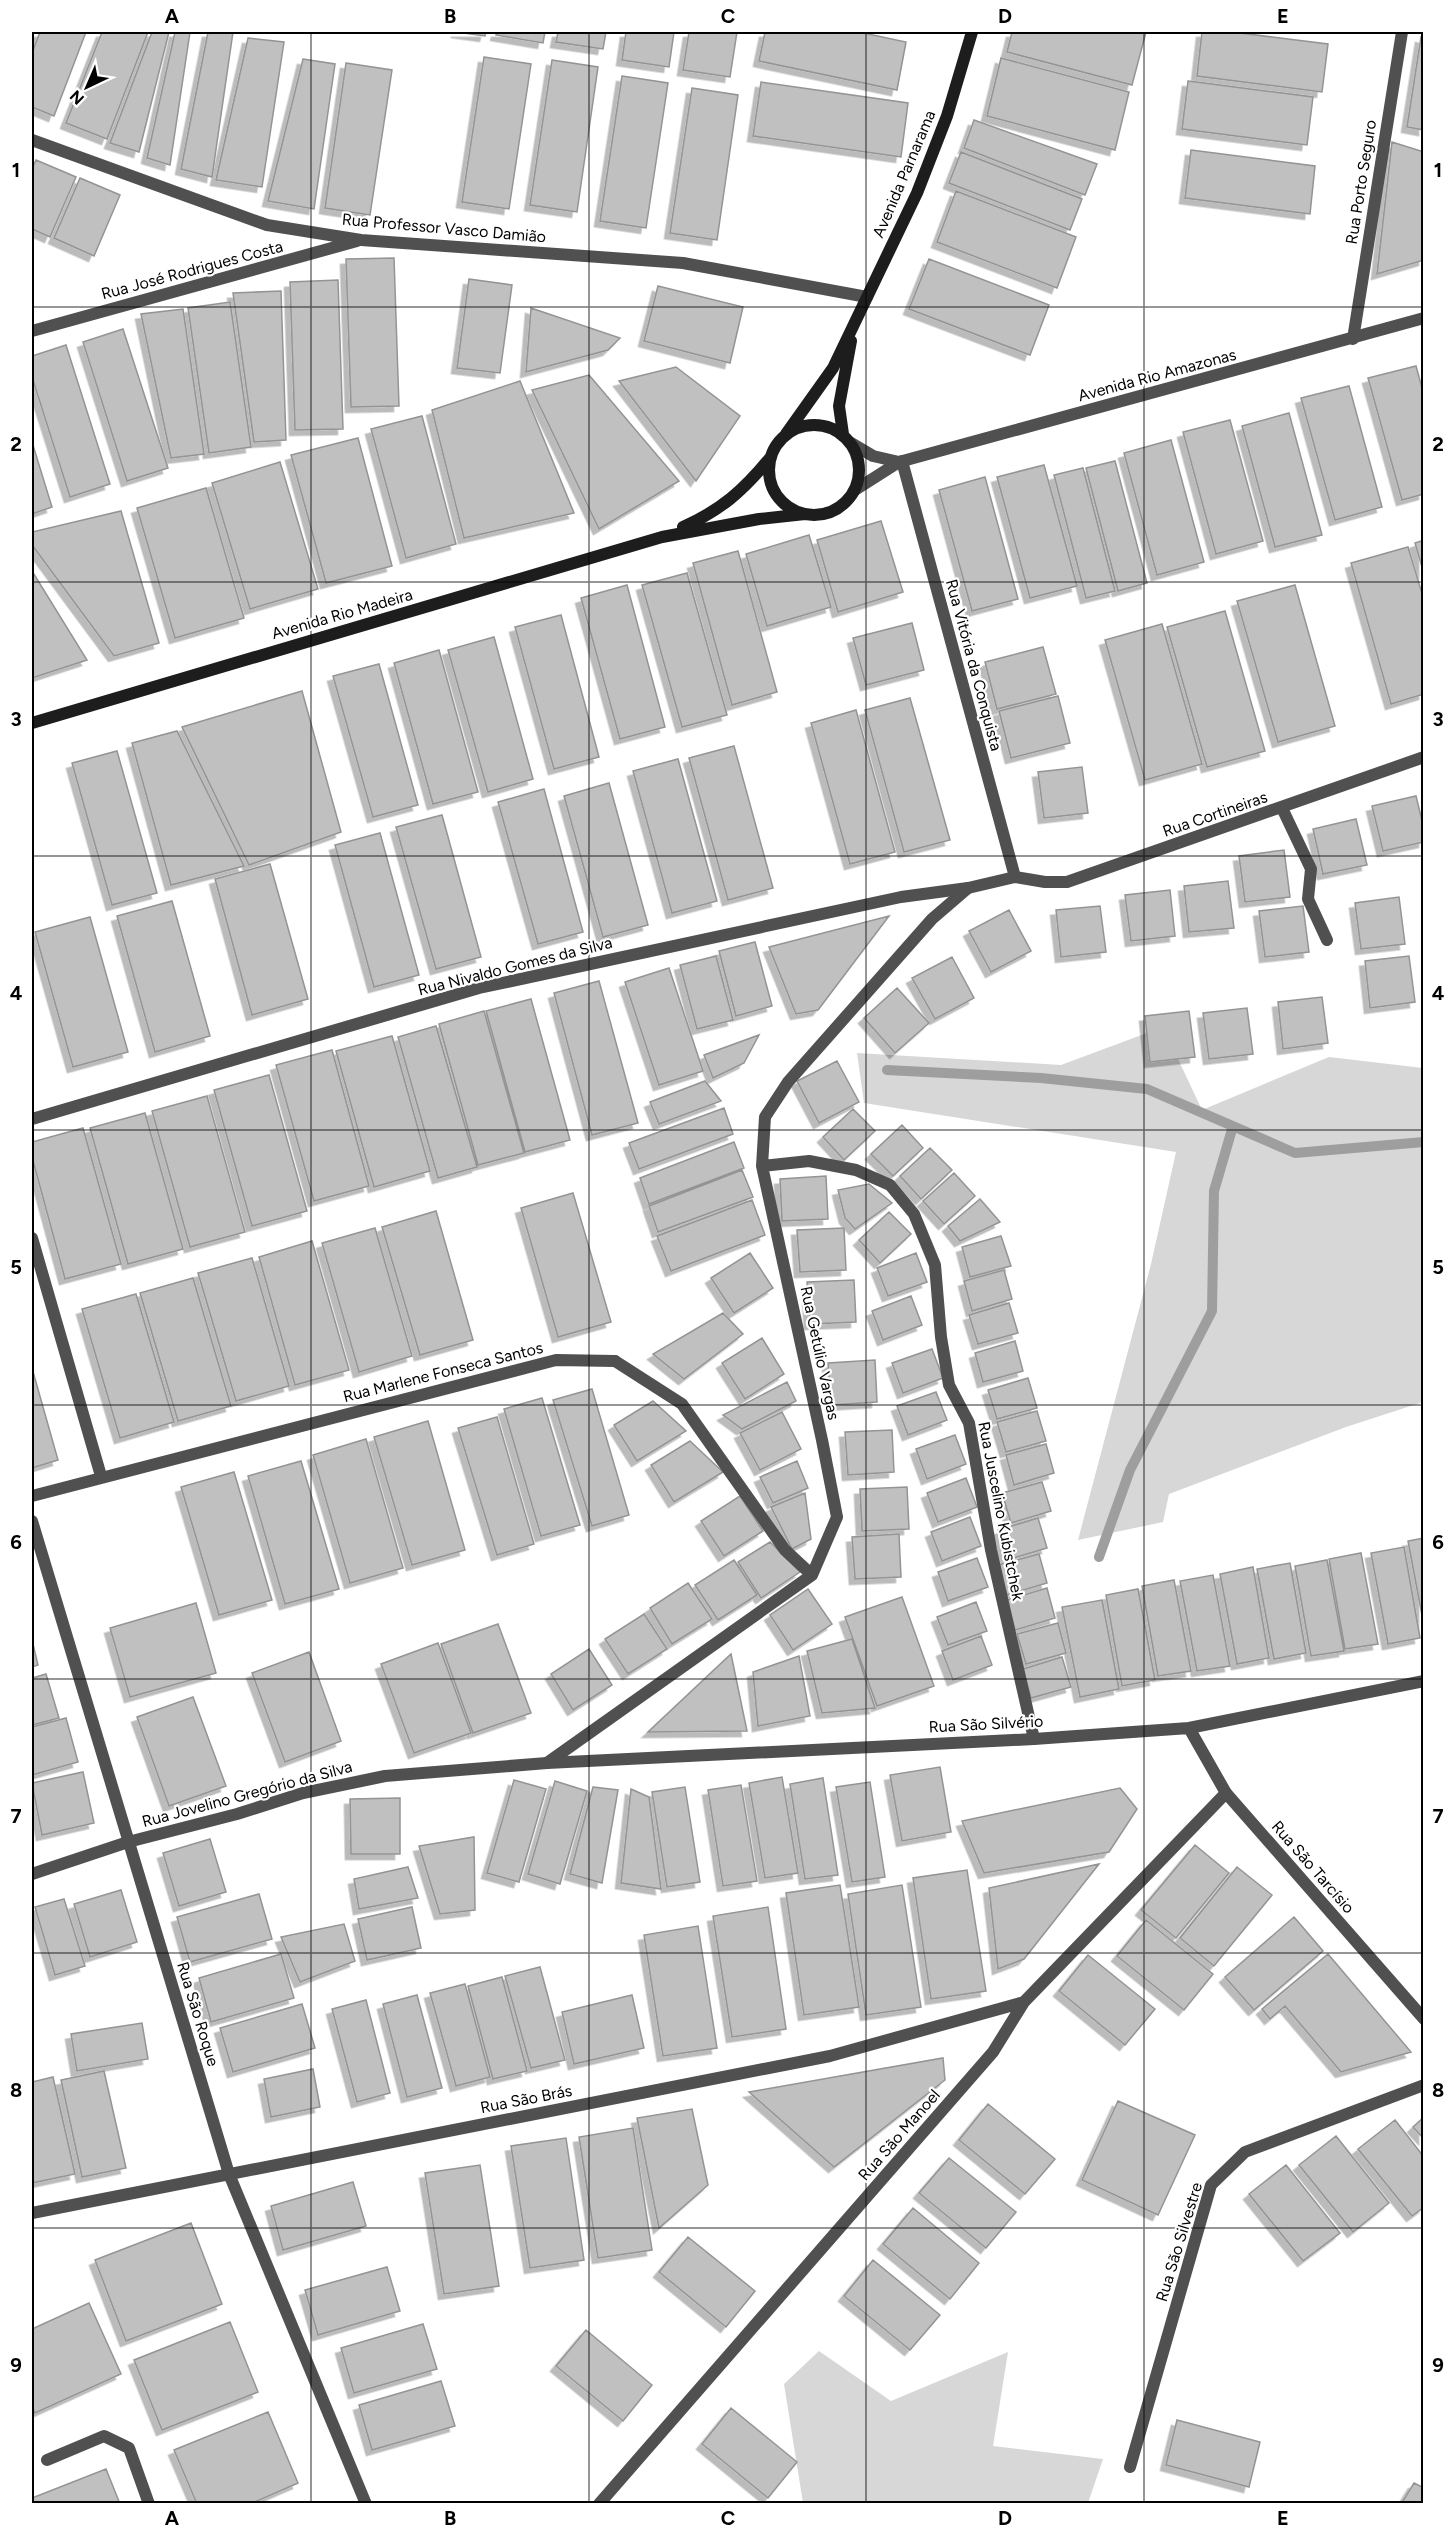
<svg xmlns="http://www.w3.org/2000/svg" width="1455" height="2535" font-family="Figtree,sans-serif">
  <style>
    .green { fill: #d7d7d7 }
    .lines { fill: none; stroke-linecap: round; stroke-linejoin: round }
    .stream { stroke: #9e9e9e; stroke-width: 10 }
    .building { fill: #c0c0c0; stroke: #949494; stroke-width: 1.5; filter: url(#shadow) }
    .service { stroke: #505050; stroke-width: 12 }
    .minor { stroke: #505050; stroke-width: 12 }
    .tertiary { stroke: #505050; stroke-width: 12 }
    .secondary { stroke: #1d1d1d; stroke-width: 12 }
    .grid { fill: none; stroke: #000; stroke-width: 1.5; stroke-opacity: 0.55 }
    .labels { text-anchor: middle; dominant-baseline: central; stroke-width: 4.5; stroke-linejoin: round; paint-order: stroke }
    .street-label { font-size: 16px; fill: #000; stroke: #fff }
    .neatline { fill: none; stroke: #000; stroke-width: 2 }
    .grid-label { font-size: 20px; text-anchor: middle; font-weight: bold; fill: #000 }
  </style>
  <defs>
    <filter id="shadow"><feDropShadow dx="-5.5" dy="5.5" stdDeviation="0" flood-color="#0004"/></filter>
  </defs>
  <rect width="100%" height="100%" fill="#fff"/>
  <path class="green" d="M1163 1027 1202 1110 1329 1057 1423 1068V1402L1346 1427 1169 1494 1163 1522 1078 1540 1151 1264 1176 1152 864 1103 857 1053 1061 1065Z
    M819 2351 891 2401 1008 2352 993 2446 1103 2459 1088 2503H803L784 2384Z"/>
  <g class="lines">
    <path class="stream" d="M887 1070 1041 1078 1147 1089 1295 1153 1424 1142
      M1099 1557 1130 1470 1212 1311 1214 1191 1233 1126"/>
  </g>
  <path class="building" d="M40 32H86L54 116 32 107V53Z
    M102 32H148L107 139 66 123Z
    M152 32H169L139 152 110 143Z
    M175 32H190L170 165 147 158Z
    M208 32H233L212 177 181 169Z
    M456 32H486L485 36Z
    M497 32H545L543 43 496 35Z
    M558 32H606L603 49 556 42Z
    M626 32H674L669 67 622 60Z
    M689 32H737L730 77 683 70Z
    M765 32H859L906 42 897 90 759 61Z
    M1012 32H1146L1132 85 1007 52Z
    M1202 32H1232L1328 44 1322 92 1197 76Z
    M1421 37 1424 38V130L1407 127Z
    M248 38 284 42 262 187 216 180Z
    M484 57 531 64 509 209 462 202Z
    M1001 58 1129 92 1115 150 987 116Z
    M303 59 335 64 314 209 268 201Z
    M552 60 598 67 577 212 530 205Z
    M346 63 392 70 370 215 325 208Z
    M622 76 668 83 646 228 600 221Z
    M1188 81 1313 97 1307 145 1182 129Z
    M761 82 908 103 901 157 753 136Z
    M692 88 738 95 717 240 670 233Z
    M974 120 1097 164 1085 195 964 148Z
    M1392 142 1424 152V260L1377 274Z
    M1191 150 1315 166 1310 214 1185 198Z
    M961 152 1082 199 1070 230 949 183Z
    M36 160 76 177 50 237 32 229V169Z
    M80 178 120 195 94 256 54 238Z
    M956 191 1076 237 1057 288 937 242Z
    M394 258 399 406 351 407 346 259Z
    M929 259 1049 305 1030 355 909 309Z
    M469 279 512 285 500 373 457 368Z
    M338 280 343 429 295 430 290 282Z
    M658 286 743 307 730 363 644 341Z
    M281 291 286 440 254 442 233 293Z
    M230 302 251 447 209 453 188 308Z
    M531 308 620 338 608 350 526 372Z
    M183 309 204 454 171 458 141 314Z
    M123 329 168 468 127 481 83 342Z
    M66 345 110 484 70 497 32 377V356Z
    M1416 366 1424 395V494L1402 500 1368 378Z
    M676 367 740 416 696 481 619 381Z
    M589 375 679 481 599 529 532 390Z
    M520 381 574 513 464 538 432 410Z
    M1349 386 1382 507 1335 520 1301 398Z
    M1289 413 1322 535 1275 547 1242 426Z
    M422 416 456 544 406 558 371 429Z
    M1230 420 1263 541 1216 554 1183 432Z
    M358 438 392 566 326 583 291 455Z
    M1171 440 1204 562 1157 575 1124 453Z
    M32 442 52 507 32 514Z
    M1115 461 1147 583 1118 591 1086 468Z
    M280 462 318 589 250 609 212 483Z
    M1044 465 1077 586 1030 598 997 477Z
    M1083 468 1115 591 1086 598 1054 475Z
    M985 477 1018 599 972 611 939 490Z
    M206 488 244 618 175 638 137 508Z
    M121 511 159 643 114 656 32 545V532Z
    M881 521 903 592 838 612 817 540Z
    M809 535 831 607 767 626 746 554Z
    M1424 540V574L1415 543Z
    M1408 547 1424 600V694L1391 704 1351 563Z
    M738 551 777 692 732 705 693 563Z
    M32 571 87 660 32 678Z
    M687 573 727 715 682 727 642 585Z
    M627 585 665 727 620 739 581 598Z
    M1295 585 1335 726 1278 742 1237 601Z
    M1225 611 1265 751 1207 767 1167 627Z
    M561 615 599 757 554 769 515 627Z
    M912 623 924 670 866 685 853 638Z
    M1162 624 1202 764 1145 780 1105 640Z
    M494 637 533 779 488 792 448 650Z
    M1043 647 1056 694 997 709 985 662Z
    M439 650 478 792 433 804 394 663Z
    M379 664 418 805 373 817 333 676Z
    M302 691 341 832 249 865 182 727Z
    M1058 696 1070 743 1011 758 999 711Z
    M910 698 950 840 904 852 865 710Z
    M856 710 895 852 850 864 811 723Z
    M177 731 244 866 171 885 132 743Z
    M734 746 773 888 728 900 689 758Z
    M117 751 157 893 112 905 72 763Z
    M678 759 717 901 672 913 633 771Z
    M1082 767 1088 813 1044 818 1038 772Z
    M609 783 648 925 603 937 564 796Z
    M544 789 583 932 538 944 498 802Z
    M1416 796 1424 829V842L1383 851 1372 806Z
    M442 815 481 957 436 969 396 827Z
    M1356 819 1367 865 1323 874 1313 829Z
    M380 833 419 975 374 987 335 845Z
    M1284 850 1290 897 1245 902 1239 856Z
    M270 864 308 999 252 1015 215 879Z
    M1228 881 1234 928 1189 932 1184 886Z
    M1170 890 1175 936 1131 941 1125 895Z
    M1399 897 1405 944 1361 949 1355 903Z
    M172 901 210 1036 155 1052 117 916Z
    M1100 906 1106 952 1061 957 1056 910Z
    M1303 906 1309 952 1265 957 1259 911Z
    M1009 910 1031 951 991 972 969 931Z
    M889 916 818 1010 796 1014 769 947Z
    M90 917 128 1052 73 1067 35 932Z
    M755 942 772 1006 736 1016 719 951Z
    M716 956 733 1020 697 1029 680 965Z
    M1409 956 1415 1002 1370 1008 1365 961Z
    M952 957 974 998 935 1019 912 978Z
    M669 968 703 1071 659 1085 625 982Z
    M599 981 638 1123 592 1135 554 993Z
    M897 988 929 1023 895 1053 864 1018Z
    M1322 997 1328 1043 1283 1049 1278 1002Z
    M531 999 570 1140 525 1152 486 1011Z
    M1247 1008 1253 1054 1209 1059 1203 1013Z
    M484 1011 524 1153 478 1165 439 1024Z
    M1189 1011 1195 1057 1150 1062 1145 1016Z
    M436 1026 477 1167 438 1178 398 1037Z
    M759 1035 744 1063 713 1078 704 1055Z
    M392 1036 430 1171 374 1187 336 1051Z
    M332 1050 369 1186 314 1201 276 1065Z
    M837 1061 859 1102 819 1123 797 1081Z
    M269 1075 307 1211 252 1226 214 1090Z
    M705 1081 721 1101 659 1124 650 1102Z
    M207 1096 245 1232 190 1247 152 1111Z
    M724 1108 733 1134 639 1169 629 1143Z
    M853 1109 875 1131 844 1160 823 1137Z
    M145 1113 183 1249 128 1264 90 1128Z
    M902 1125 923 1148 893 1176 871 1154Z
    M83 1128 121 1264 65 1279 32 1157V1142Z
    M734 1142 744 1168 649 1204 640 1178Z
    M930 1148 952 1170 921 1199 900 1176Z
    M742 1170 753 1197 658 1232 649 1206Z
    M954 1173 975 1196 944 1224 923 1201Z
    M826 1176 828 1219 782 1221 780 1179Z
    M869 1184 892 1203 855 1229 845 1218 838 1190Z
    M573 1193 611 1322 558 1337 521 1208Z
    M980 1199 1000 1222 960 1241 948 1226Z
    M752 1200 765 1235 671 1271 657 1236Z
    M436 1211 473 1340 420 1355 382 1227Z
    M889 1212 911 1234 880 1263 859 1240Z
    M375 1228 412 1356 359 1372 322 1243Z
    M844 1228 846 1270 800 1272 797 1230Z
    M1001 1236 1011 1266 970 1277 962 1247Z
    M312 1241 349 1370 295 1385 259 1257Z
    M750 1253 773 1288 734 1313 711 1278Z
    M916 1253 927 1282 888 1296 877 1268Z
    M252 1258 289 1386 236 1401 198 1273Z
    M1004 1270 1012 1299 972 1311 964 1281Z
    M193 1278 231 1406 178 1421 140 1293Z
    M854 1280 856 1322 810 1324 807 1282Z
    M136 1294 174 1422 120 1438 82 1309Z
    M911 1296 922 1325 883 1340 872 1311Z
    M1009 1303 1018 1333 978 1344 969 1315Z
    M723 1313 743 1334 684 1379 653 1354Z
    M762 1338 784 1374 745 1399 722 1363Z
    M1015 1341 1023 1371 983 1382 975 1353Z
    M932 1349 943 1378 903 1393 892 1363Z
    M875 1360 877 1402 831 1405 828 1363Z
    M32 1368 58 1460 32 1468Z
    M1028 1378 1037 1408 997 1419 988 1390Z
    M787 1382 796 1401 742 1429 723 1415Z
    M592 1389 629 1515 592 1526 553 1400Z
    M936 1392 947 1420 908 1435 897 1406Z
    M542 1398 580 1525 541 1536 504 1409Z
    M653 1401 686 1431 637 1461 614 1425Z
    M1037 1411 1046 1441 1006 1452 997 1422Z
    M782 1412 801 1449 760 1470 740 1433Z
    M497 1417 534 1544 497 1555 458 1428Z
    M428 1421 465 1550 412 1565 374 1437Z
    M892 1430 894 1472 848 1475 845 1432Z
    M955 1435 966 1464 927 1479 916 1449Z
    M366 1439 403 1568 350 1583 313 1455Z
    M690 1441 723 1472 674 1502 651 1465Z
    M1046 1444 1054 1473 1014 1485 1006 1455Z
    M301 1461 339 1589 285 1604 248 1476Z
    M797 1461 808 1488 773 1503 760 1477Z
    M234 1472 272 1600 219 1615 181 1487Z
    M966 1478 977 1507 938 1522 927 1493Z
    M1042 1482 1051 1511 1011 1523 1002 1493Z
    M907 1487 909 1529 862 1531 860 1489Z
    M805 1493 811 1539 792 1549 771 1507Z
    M740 1496 763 1531 724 1556 701 1521Z
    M970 1517 981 1546 942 1561 931 1532Z
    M1038 1518 1047 1548 1007 1560 998 1530Z
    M899 1534 901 1577 855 1579 852 1537Z
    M1424 1538V1626L1408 1541Z
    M770 1542 800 1572 761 1598 738 1562Z
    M1404 1547 1420 1638 1388 1644 1371 1553Z
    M1361 1553 1378 1644 1345 1649 1329 1559Z
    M1039 1554 1047 1583 1007 1595 998 1565Z
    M977 1558 988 1587 948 1601 938 1572Z
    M734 1560 757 1595 718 1620 695 1585Z
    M1327 1560 1344 1651 1311 1656 1295 1566Z
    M1290 1563 1306 1653 1274 1659 1257 1569Z
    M1253 1567 1269 1658 1237 1664 1220 1574Z
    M1213 1575 1230 1666 1197 1671 1180 1581Z
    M1174 1580 1191 1671 1158 1676 1142 1586Z
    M688 1583 712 1619 672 1644 650 1608Z
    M1047 1588 1055 1618 1015 1630 1007 1600Z
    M808 1589 832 1624 793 1650 770 1615Z
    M1138 1589 1155 1680 1122 1686 1106 1595Z
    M902 1597 934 1686 877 1706 845 1617Z
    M1102 1600 1119 1689 1080 1697 1062 1607Z
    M976 1602 987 1631 948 1645 937 1617Z
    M196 1603 216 1673 130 1697 110 1628Z
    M644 1614 667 1649 628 1674 605 1639Z
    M1058 1623 1066 1653 1026 1664 1017 1634Z
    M498 1624 531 1713 473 1733 441 1644Z
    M981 1636 992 1665 953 1680 942 1651Z
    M852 1639 875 1708 822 1713 807 1651Z
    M32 1640 38 1665 32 1667Z
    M438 1643 471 1733 414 1753 381 1664Z
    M589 1649 612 1685 573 1710 551 1674Z
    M309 1652 341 1741 285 1762 252 1673Z
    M731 1654 747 1731 648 1732Z
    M799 1656 810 1716 758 1726 753 1672Z
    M1062 1657 1071 1687 1031 1698 1023 1669Z
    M46 1674 59 1718 32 1725V1678Z
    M193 1697 226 1786 169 1806 137 1717Z
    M66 1718 78 1762 32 1775V1727Z
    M940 1767 951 1832 902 1841 890 1775Z
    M83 1772 94 1823 42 1835 32 1783Z
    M782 1777 798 1873 765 1878 749 1783Z
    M823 1778 838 1875 805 1879 790 1784Z
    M514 1780 546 1789 519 1882 487 1873Z
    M555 1781 587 1791 560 1884 528 1874Z
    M870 1782 885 1877 852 1882 836 1787Z
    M741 1785 757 1881 723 1886 708 1790Z
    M593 1787 618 1790 602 1883 570 1874Z
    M685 1787 700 1882 667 1887 652 1792Z
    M1120 1788 1137 1809 1109 1852 984 1873 962 1821Z
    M631 1789 649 1797 661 1889 621 1883Z
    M400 1798V1854H351L350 1799Z
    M474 1837 475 1910 440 1914 419 1846Z
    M210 1839 226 1892 179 1906 163 1853Z
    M1195 1845 1229 1873 1176 1938 1141 1910Z
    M1099 1864 1024 1959 998 1969 989 1888Z
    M408 1867 418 1898 359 1909 354 1879Z
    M1237 1867 1272 1895 1214 1966 1180 1938Z
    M967 1870 986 1991 931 1999 913 1878Z
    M840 1885 859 2007 804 2015 786 1893Z
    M902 1885 921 2007 866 2015 848 1894Z
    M121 1890 137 1942 90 1957 74 1904Z
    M259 1894 272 1939 190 1962 177 1917Z
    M64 1899 85 1966 55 1975 35 1907Z
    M412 1907 421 1948 367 1960 358 1919Z
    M768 1907 786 2029 732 2037 713 1916Z
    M1294 1917 1323 1951 1254 2010 1225 1977Z
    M1146 1920 1213 1974 1184 2010 1117 1956Z
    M344 1924 355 1961 300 1982 281 1937Z
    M698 1926 717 2048 663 2056 644 1935Z
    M281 1954 294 1998 211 2022 199 1978Z
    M1328 1954 1411 2052 1341 2072 1285 2006 1270 2019 1262 2009Z
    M1088 1955 1155 2009 1125 2045 1059 1991Z
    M540 1967 565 2060 531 2068 505 1976Z
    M502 1977 527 2071 493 2079 468 1986Z
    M465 1984 490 2077 456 2086 430 1993Z
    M417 1995 442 2088 407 2097 383 2004Z
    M632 1995 644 2048 574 2064 562 2012Z
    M366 2000 390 2093 357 2102 332 2009Z
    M302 2004 315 2048 233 2072 220 2028Z
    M142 2023 148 2059 77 2071 71 2034Z
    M943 2058 945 2080 834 2167 749 2092Z
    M313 2069 320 2107 271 2117 264 2079Z
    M104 2071 126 2168 82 2177 61 2080Z
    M53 2077 75 2174 32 2183V2082Z
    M1118 2101 1195 2135 1158 2215 1082 2180Z
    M988 2104 1055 2159 1025 2194 959 2140Z
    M692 2109 708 2185 659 2228 637 2118Z
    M1424 2117V2139L1413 2127Z
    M1395 2120 1424 2157V2207L1412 2216 1358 2149Z
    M633 2128 652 2250 598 2258 579 2137Z
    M1336 2136 1389 2203 1353 2232 1299 2165Z
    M566 2138 584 2260 530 2268 511 2146Z
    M949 2158 1016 2212 986 2248 919 2193Z
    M480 2165 499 2286 444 2294 425 2173Z
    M1286 2165 1340 2233 1303 2261 1249 2194Z
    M353 2182 366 2226 283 2250 271 2206Z
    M913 2208 979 2263 950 2299 883 2244Z
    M191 2223 222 2304 126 2341 95 2260Z
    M688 2237 755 2291 726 2327 659 2272Z
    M873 2260 940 2315 910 2350 844 2296Z
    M387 2267 400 2311 318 2335 305 2290Z
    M89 2303 121 2374 35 2413 32 2406V2329Z
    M230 2322 258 2392 162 2430 134 2360Z
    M423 2324 437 2369 354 2393 341 2348Z
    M586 2330 652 2385 623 2421 556 2366Z
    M441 2381 455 2426 372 2450 359 2405Z
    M731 2408 797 2462 768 2498 702 2444Z
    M268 2412 298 2483 250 2504H197L174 2450Z
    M1177 2420 1260 2442 1249 2487 1166 2465Z
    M106 2469 120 2504H32V2498Z
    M1414 2483 1424 2488V2504H1401Z"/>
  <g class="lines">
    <path class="service" d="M1282 808 1311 869 1308 899 1327 940
      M762 1166 809 1161 856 1170 890 1185 914 1214 935 1265 941 1337 949 1385 969 1423 991 1550 1034 1739
      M615 1361 682 1404 785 1550 812 1575
      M547 1763 812 1575 837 1517 822 1440 762 1166 765 1117 788 1082 932 919 968 888
      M47 2460 104 2436 129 2448 149 2504"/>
    <path class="minor" d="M32 140 267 225 361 240 683 263 867 297
      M32 331 357 241
      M1353 339 1402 32
      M902 461 1015 877
      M32 1119 479 988 901 897 968 888 1015 877 1045 882H1067L1424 757
      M32 1238 101 1476
      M32 1496 556 1360 615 1361
      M32 1521 229 2174 366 2504
      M32 2213 830 2056 1024 2002
      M1130 2467 1211 2185 1245 2152 1424 2085
      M599 2504 993 2052 1024 2002 1226 1793"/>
    <path class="tertiary" d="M851 443 873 456 899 462
      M855 490 899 462 1424 318
      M1189 1728 1226 1793 1424 2019
      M32 1874 128 1842 237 1814 303 1793 385 1776 547 1763 1034 1739 1189 1728 1424 1681"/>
    <path class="secondary" d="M769 470a45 45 0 1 1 90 0a45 45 0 1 1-90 0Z
      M786 434 833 368 917 193 947 116 972 32
      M843 434 839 406 851 341
      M683 527C721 510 743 491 770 458
      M32 723 662 537 759 519 805 514"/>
  </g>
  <path class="grid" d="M311 32V2504M589 32V2504M866 32V2504M1144 32V2504M32 307H1424M32 582H1424M32 856H1424M32 1130H1424M32 1405H1424M32 1679H1424M32 1953H1424M32 2228H1424"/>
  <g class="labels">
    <g class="street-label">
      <text transform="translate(904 174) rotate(-67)">Avenida Parnarama</text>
      <text transform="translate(1361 182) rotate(-81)">Rua Porto Seguro</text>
      <text transform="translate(444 228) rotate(5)">Rua Professor Vasco Damião</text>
      <text transform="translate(192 270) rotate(-15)">Rua José Rodrigues Costa</text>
      <text transform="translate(1157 375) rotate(-15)">Avenida Rio Amazonas</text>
      <text transform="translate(342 614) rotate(-16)">Avenida Rio Madeira</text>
      <text transform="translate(974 665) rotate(75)">Rua Vitória da Conquista</text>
      <text transform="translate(1215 814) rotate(-19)">Rua Cortineiras</text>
      <text transform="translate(515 966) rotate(-14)">Rua Nivaldo Gomes da Silva</text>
      <text transform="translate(820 1353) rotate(78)">Rua Getúlio Vargas</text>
      <text transform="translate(443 1372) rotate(-14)">Rua Marlene Fonseca Santos</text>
      <text transform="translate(1001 1511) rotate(79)">Rua Juscelino Kubistchek</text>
      <text transform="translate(986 1724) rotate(-3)">Rua São Silvério</text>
      <text transform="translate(247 1794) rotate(-15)">Rua Jovelino Gregório da Silva</text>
      <text transform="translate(1313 1867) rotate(49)">Rua São Tarcísio</text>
      <text transform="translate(198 2014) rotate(73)">Rua São Roque</text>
      <text transform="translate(526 2099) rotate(-11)">Rua São Brás</text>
      <text transform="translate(899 2135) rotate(-49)">Rua São Manoel</text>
      <text transform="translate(1179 2242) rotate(-73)">Rua São Silvestre</text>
    </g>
  </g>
  <rect width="1455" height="2535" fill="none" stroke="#ffffff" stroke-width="66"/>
  <g transform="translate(87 87) rotate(224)" stroke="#ffffff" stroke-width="4.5" paint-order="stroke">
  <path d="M0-4.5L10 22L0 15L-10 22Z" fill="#000000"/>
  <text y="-9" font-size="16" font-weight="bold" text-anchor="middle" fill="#000000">N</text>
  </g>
  <rect x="33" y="33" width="1389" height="2469" class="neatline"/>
  <g class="grid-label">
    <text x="172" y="23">A</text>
    <text x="450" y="23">B</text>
    <text x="728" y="23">C</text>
    <text x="1005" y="23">D</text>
    <text x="1283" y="23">E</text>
    <text x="16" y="177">1</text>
    <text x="1438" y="177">1</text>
    <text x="16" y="451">2</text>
    <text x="1438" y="451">2</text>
    <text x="16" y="726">3</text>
    <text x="1438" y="726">3</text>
    <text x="16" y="1000">4</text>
    <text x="1438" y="1000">4</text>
    <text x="16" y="1274">5</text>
    <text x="1438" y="1274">5</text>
    <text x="16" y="1549">6</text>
    <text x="1438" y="1549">6</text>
    <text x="16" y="1823">7</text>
    <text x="1438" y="1823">7</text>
    <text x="16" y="2097">8</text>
    <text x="1438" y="2097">8</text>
    <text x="16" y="2372">9</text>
    <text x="1438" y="2372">9</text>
    <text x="172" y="2525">A</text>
    <text x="450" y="2525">B</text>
    <text x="728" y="2525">C</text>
    <text x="1005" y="2525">D</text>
    <text x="1283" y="2525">E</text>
  </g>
</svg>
